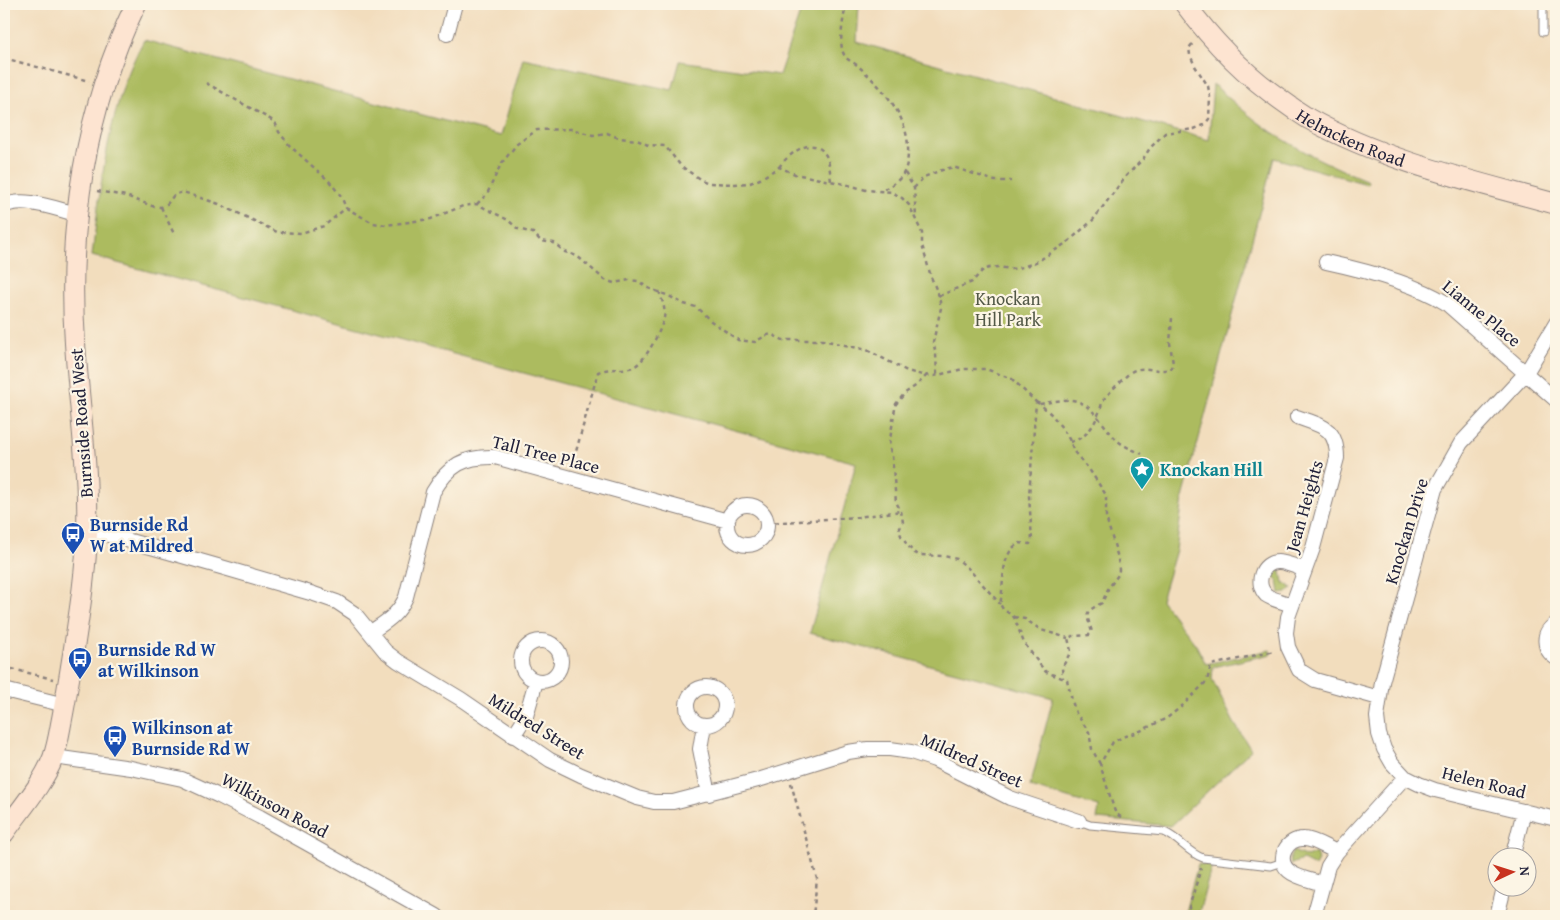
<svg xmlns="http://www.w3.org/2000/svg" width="1560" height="920" font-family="'Gentium Book Plus',serif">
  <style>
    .green { fill: #acbb5e; stroke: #676e4c }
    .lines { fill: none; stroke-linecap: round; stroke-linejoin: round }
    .lane-casing { stroke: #8a807c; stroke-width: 9 }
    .street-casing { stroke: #8a807c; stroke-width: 16 }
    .secondary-casing { stroke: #8a807c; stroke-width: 22 }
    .path { stroke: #8a807c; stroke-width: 2.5; stroke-dasharray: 4 4; stroke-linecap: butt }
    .lane { stroke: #fff; stroke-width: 7 }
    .street { stroke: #fff; stroke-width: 14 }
    .secondary { stroke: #fde4d1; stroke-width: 20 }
    .labels { text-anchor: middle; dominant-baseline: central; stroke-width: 4.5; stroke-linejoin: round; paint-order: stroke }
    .street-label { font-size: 18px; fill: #22223b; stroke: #fcf5e5 }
    .park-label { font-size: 18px; fill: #525847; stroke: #fcf5e5 }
    .culture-label { font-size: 18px; font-weight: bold; fill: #0d838f; stroke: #fcf5e5; text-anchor: start }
    .transit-label { font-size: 18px; font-weight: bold; fill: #164399; stroke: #fcf5e5; text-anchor: start }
  </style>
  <rect width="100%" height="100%" fill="#fcf5e5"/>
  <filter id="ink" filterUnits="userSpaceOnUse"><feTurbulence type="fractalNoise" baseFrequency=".02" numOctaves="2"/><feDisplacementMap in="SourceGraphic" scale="10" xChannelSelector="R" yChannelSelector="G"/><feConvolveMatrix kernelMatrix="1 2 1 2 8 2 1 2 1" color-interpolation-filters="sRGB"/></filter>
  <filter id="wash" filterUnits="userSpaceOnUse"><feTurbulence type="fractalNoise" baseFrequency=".0096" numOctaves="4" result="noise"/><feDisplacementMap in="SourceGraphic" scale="20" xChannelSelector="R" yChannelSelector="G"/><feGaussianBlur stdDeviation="1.12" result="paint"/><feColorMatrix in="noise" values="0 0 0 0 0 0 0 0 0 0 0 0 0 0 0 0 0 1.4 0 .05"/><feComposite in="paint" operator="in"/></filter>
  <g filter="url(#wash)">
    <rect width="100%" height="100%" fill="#f2ddbd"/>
    <path class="green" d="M803 4H859L857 42 1209 140 1213 84C1232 101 1251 118 1272 132 1302 152 1334 167 1368 181L1367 184 1274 158 1183 498 1176 550 1161 600 1196 645 1206 664 1270 650 1271 654 1213 667 1212 679 1233 721 1251 750 1171 826 1097 819 1099 807 1030 787 1053 698 810 633 856 463 92 256C101 184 108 105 144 40L501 136 523 58 672 90 680 61 779 75Z
      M1280 567 1283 582 1292 588 1287 593 1280 594 1278 580 1268 574 1273 569Z
      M1293 851 1307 857 1316 853 1318 860 1315 866 1303 860 1291 864 1290 857Z
      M1198 864 1212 865 1198 916H1184Z"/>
  </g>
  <g filter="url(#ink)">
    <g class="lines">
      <g class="lane-casing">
        <path id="lane" d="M1543 4V32
          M1079 821 1090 825 1164 832C1179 838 1188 853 1203 858L1271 866 1283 862"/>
      </g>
      <g class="street-casing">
        <path id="street" d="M447 34 455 4
          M4 206C24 196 55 209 77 214
          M1326 262C1363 270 1414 283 1446 303L1556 400
          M1556 323 1526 373 1461 443 1435 489 1382 682 1377 717 1379 734 1384 749 1392 763 1405 777 1419 784 1435 790 1556 819
          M1297 417C1322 426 1337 427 1337 458L1313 548 1288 617 1286 633 1288 647 1299 670 1315 680 1379 698
          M727 525a20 20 0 1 1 40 0a20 20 0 1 1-40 0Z
          M87 531 109 535 221 567 314 594 337 602 355 614 385 651 398 661 461 699 550 760 581 775 637 798 654 802H673L758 780 848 752 868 749H890L911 752 935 760 1010 798 1079 821
          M1292 605C1284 602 1273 600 1266 595 1255 584 1261 562 1278 562 1286 562 1297 567 1305 570
          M1556 624C1541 632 1543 650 1556 658
          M371 632C387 621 398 615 406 597L433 492C449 465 464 456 495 457L728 521
          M521 661a20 20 0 1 1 40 0a20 20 0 1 1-40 0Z
          M687 706a19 19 0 1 1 38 0a19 19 0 1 1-38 0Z
          M4 690 65 705
          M704 725 700 749 709 794
          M513 736 526 716 536 681
          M54 757 131 768 182 779 219 796 260 817 437 916
          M1512 858 1524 811
          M1322 884C1312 880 1297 878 1289 871 1275 859 1287 838 1304 839 1314 839 1327 848 1337 852
          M1314 916 1328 866 1337 852 1405 777
          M1497 916 1504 888"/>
      </g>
      <g class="secondary-casing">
        <g id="secondary">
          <path id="s1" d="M1185 4C1213 42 1245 75 1284 102 1292 108 1301 114 1309 119 1386 162 1473 181 1556 204"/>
          <path d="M4 833C20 810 43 784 53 758 57 747 59 735 61 724 66 699 70 673 74 648 80 609 86 571 87 532 89 469 79 406 75 343 67 227 85 109 136 4"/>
        </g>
      </g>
      <path class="path" d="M846 4C844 16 837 46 845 56 847 60 853 62 857 65 883 88 910 117 908 154 907 173 901 181 884 189
        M4 58 89 81
        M206 83 275 122 279 132 290 146 329 181 341 196 346 208 373 223 386 225 431 219 463 206 477 204 508 220 518 229 533 233 541 241 554 243 565 252 577 256 605 280 614 283 629 280 638 281 648 288 669 296 684 304 696 307 711 321 738 340 755 342 765 336 771 334 783 340H823L867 350 907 371 922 375 934 376 963 369H986L1012 379 1036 402 1029 496 1032 540 1030 544 1019 543C999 555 1005 585 1000 604L1003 609 1014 617 1024 643 1041 666 1046 672 1067 680 1073 704 1076 713 1089 732 1092 749 1100 764
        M779 167C788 155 812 134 825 154 830 161 830 174 831 182
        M905 173 914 188 916 217
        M914 188 924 177 939 171 953 167 995 181H1011
        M97 191 126 196 152 206 161 207 167 204 174 195 183 192 219 204 277 232 301 233 324 226 346 208
        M477 204 487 194 501 164 517 144 537 130 571 129 593 135 607 133 619 138 637 140 648 145 665 146 681 166 701 180 709 183 735 184 750 183 760 179 779 167 795 174 845 184 866 190 892 192 902 198 909 205 922 233V245L931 277 939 296 941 308 933 342 936 354 937 375
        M161 207 175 236
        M939 296 972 282 982 271 989 268 998 267 1011 269 1023 267 1038 261 1054 251 1069 241 1093 220 1126 176 1143 159 1150 148 1165 133 1194 129 1204 125 1209 119 1210 97 1208 86 1195 66 1190 55 1189 48 1194 42
        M927 375 917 385 905 393 896 404 894 414 889 446 892 456 896 502 901 511 903 522 899 530 902 538 913 552 919 555 944 556 957 559 967 567 1000 604
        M1036 402 1040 404 1052 415 1062 428 1069 439 1075 453 1089 469 1106 495V517L1118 558 1119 570 1118 575 1108 589 1102 603C1082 613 1087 614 1092 632L1089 635 1073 636 1068 638 1071 651 1062 668 1063 678
        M1040 404C1052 402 1068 397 1079 402 1096 409 1105 429 1118 441 1125 447 1134 450 1142 454
        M1070 442C1087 438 1094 426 1100 410 1101 407 1102 402 1104 399 1109 393 1124 377 1131 372 1143 364 1159 374 1172 368L1173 364 1170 343 1172 318
        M572 466 598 372C610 367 622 371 633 367 645 363 661 330 664 318 666 309 662 300 659 291
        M767 523 858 517 901 511
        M1014 617 1025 619 1041 630 1068 638
        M4 667 53 679
        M791 783 817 879 813 916
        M1121 817 1116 814 1114 809 1100 764 1113 742 1125 736 1138 732 1167 718 1181 707 1207 681 1211 665 1275 651
        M1190 916 1188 911 1201 868"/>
      <use href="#lane" class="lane"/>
      <use href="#street" class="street"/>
      <use href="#secondary" class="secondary"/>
    </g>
  </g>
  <defs>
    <g id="sight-pin" transform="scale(1.25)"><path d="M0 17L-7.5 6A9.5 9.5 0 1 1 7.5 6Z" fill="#0f9aa8" stroke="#fcf5e5"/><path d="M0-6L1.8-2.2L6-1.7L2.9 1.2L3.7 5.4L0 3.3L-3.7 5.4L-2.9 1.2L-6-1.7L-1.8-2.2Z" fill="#fff"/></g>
    <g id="bus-pin" transform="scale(1.25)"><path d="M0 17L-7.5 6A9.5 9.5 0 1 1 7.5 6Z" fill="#1a4fb4" stroke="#fcf5e5"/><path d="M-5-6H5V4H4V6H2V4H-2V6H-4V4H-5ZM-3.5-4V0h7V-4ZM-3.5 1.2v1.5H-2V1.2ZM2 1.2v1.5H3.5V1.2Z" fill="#fff"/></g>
  </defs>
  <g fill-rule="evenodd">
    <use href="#sight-pin" x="1142" y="469"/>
    <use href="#bus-pin" x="73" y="534"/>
    <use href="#bus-pin" x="80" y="659"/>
    <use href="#bus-pin" x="115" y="737"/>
  </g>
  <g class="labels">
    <g class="street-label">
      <text stroke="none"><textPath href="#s1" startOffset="216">Helmcken Road</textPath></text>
      <text transform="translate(1482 313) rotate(39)">Lianne Place</text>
      <text transform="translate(81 423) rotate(-94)">Burnside Road West</text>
      <text transform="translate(546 454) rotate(14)">Tall Tree Place</text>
      <text transform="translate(1304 506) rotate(-74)">Jean Heights</text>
      <text transform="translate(1406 531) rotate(-73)">Knockan Drive</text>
      <text transform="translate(537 726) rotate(32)">Mildred Street</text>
      <text transform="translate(972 760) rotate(24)">Mildred Street</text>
      <text transform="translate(1484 782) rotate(14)">Helen Road</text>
      <text transform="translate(275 805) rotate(28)">Wilkinson Road</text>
    </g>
    <g class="park-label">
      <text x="1008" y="298">Knockan<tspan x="1008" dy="21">Hill Park</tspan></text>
    </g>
    <g class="culture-label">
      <text x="1160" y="469">Knockan Hill</text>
    </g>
    <g class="transit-label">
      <text x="90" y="524">Burnside Rd<tspan x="90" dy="21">W at Mildred</tspan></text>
      <text x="98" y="649">Burnside Rd W<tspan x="98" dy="21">at Wilkinson</tspan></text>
      <text x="132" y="727">Wilkinson at<tspan x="132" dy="21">Burnside Rd W</tspan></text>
    </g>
  </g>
  <rect width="1560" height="920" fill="none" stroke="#fcf5e5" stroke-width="20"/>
  <g transform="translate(1512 872) rotate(86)"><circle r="24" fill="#fcf5e5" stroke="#a5a1a1"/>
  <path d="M0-4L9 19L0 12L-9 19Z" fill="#c8321e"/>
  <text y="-8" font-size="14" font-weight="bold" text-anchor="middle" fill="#22223b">N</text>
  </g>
</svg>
